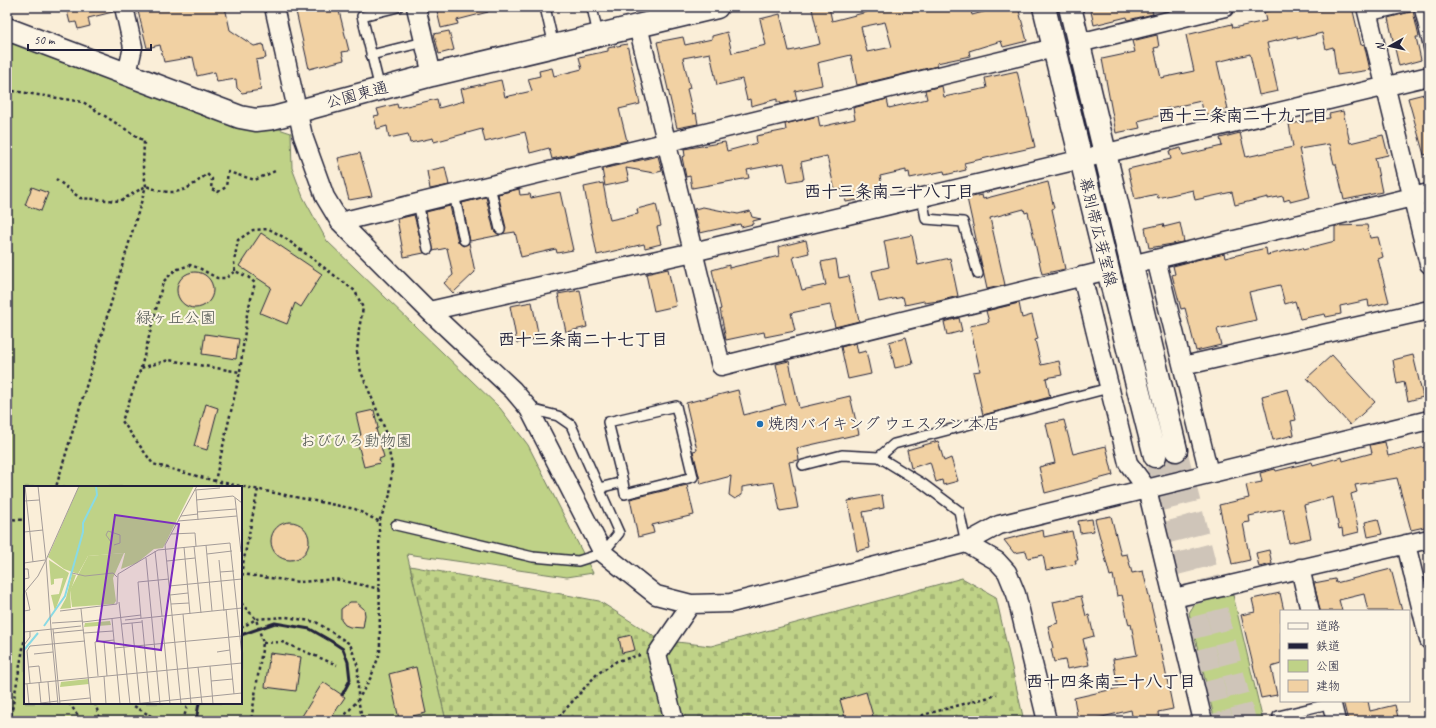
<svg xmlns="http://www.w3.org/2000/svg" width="1436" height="728" font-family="Caveat,'Klee One',sans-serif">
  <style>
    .cemetery { fill: url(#cemetery-stones); stroke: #707a61 }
    .park { fill: #bfd287; stroke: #707a61; fill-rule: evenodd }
    .building { fill: #f1d1a3; stroke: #22223b; fill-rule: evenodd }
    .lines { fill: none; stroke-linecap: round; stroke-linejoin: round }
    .primary-tunnel { stroke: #cfc5b9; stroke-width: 22; stroke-dasharray: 22 11; stroke-linecap: butt }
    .lane-casing { stroke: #22223b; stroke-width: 12 }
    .street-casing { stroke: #22223b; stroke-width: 21 }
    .secondary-casing { stroke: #22223b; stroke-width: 25 }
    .primary-casing { stroke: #22223b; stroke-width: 25 }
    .path { stroke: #22223b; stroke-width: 2.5; stroke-dasharray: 3 3; stroke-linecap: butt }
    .lane { stroke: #fcf5e5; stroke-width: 9 }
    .street { stroke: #fcf5e5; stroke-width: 18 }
    .secondary { stroke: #fcf5e5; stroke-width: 22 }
    .primary { stroke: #fcf5e5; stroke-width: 22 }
    .rail { stroke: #22223b; stroke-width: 3 }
    .poi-dot { fill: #1f6fb2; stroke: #fcf5e5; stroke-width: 1.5 }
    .labels { text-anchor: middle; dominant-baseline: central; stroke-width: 4; stroke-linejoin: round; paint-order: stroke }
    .street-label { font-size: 16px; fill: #22223b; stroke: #fcf5e5 }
    .park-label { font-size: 16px; fill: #515752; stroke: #fcf5e5 }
    .poi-label { font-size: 16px; fill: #22223b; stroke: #fcf5e5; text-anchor: start }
    .neighbourhood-label { font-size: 17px; font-weight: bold; fill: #22223b; stroke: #fcf5e5 }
    .inset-river { fill: none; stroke: #89dae5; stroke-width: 2 }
    .inset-road { fill: none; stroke: #a49c99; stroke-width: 1 }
    .view { fill: #7b2cbf; fill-opacity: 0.15; stroke: #7b2cbf; stroke-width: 2 }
    .inset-edge { fill: none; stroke: #22223b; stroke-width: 2 }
  </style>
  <defs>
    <pattern id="cemetery-stones" width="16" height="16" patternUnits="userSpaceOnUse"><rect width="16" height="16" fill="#bfd287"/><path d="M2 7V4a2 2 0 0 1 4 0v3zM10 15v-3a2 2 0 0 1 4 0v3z" fill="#a4b475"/></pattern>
  </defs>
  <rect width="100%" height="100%" fill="#faeed8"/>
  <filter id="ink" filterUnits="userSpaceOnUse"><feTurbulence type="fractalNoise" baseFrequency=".025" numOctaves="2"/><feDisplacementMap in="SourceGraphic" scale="8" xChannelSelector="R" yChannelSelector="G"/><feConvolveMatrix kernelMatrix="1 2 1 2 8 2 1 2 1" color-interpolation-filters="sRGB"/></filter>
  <g filter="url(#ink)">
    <path class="cemetery" d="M410 566 599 601 660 640 711 646 962 578 996 597 1024 721H446Z"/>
    <path class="park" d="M7 40 291 133 292 168 303 197 327 241 500 408 528 445 593 573 567 577 407 554 446 721H7ZM25 487H241V703H25Z
      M1233 595 1263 721H1215L1189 613 1195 603Z"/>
    <path class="building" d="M66 7H113V12L88 18 90 26 78 29 76 22 70 23Z
      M137 7H225L230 30 254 46 263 44 266 58 256 60 261 90 242 93 237 88 236 79 217 82 215 72 197 76 193 57 164 62 160 45 147 48Z
      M295 7H338L349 51 342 52 344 60 309 69Z
      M436 7H487L488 12 457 20 458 24 441 28Z
      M822 7H829L832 21 867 12 866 7H970L972 15 1002 7H1018L1027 41 1003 47 1001 41 969 51 970 56 937 63V66L857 85 851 55 821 62 818 63 822 85 795 91 797 100 781 104 780 102H777V99L751 106 750 99 747 100 742 79 717 85 710 53 683 58 690 88 687 89 693 114 696 113 698 124 677 128 657 42 683 37 685 45 712 39V36L727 32 732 53 766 45 760 19 780 14 789 51 794 50 820 44 812 9ZM885 22 892 47 867 52 861 27Z
      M1090 7H1151L1153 14 1128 20 1127 17 1094 25Z
      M1285 7H1316L1317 11 1333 7H1352L1361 45 1364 44 1370 70 1337 75 1333 47 1326 49 1322 33 1297 39V36L1267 43 1278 91 1259 95 1250 54 1217 62 1228 109 1204 115 1201 101 1165 109 1166 114 1138 121 1140 128 1116 133 1102 59 1135 52 1132 41 1157 35 1159 47 1154 48 1161 78 1194 71 1186 35 1232 24 1233 28 1266 21 1264 12Z
      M1413 11 1419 37H1416L1421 60 1399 66 1388 18Z
      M449 31 454 50 439 54 434 34Z
      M627 44 640 104 619 109 627 141 552 159 549 148 530 153 525 132 485 142 482 129 434 142 433 138 410 143 408 134 389 138 387 126 377 129 374 116 379 115 377 109 397 104 398 108 437 99 439 108 464 101 461 89 501 80 505 97 532 91 528 79 540 76 539 71 552 68 554 76 582 69 579 57 608 51V48Z
      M1017 71 1035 147 964 163 966 170 945 175 944 171 910 178 909 172 906 173V170L880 176 883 190 858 197V200L846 202 843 189 835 191 827 156 801 162 804 179 788 182 784 163 747 170 749 178 692 188 690 176 686 177 682 157 685 156 684 149 725 142 727 151 757 143 756 136 786 130 785 124 818 116 820 127 855 119 853 108 887 99 889 108 927 99 925 90 942 86 944 97 987 88 985 78Z
      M1424 94 1429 114V154L1424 155 1408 98Z
      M1343 111 1350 143 1383 135 1388 155 1375 158 1382 192 1344 200 1336 164H1334L1329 144 1299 149 1310 197 1290 202V199L1284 201 1283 196 1268 199V197L1235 205 1232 192 1195 200 1193 190 1158 198 1157 194 1135 199 1128 169 1171 159 1169 151 1181 148 1183 155 1222 146 1220 138 1240 133 1246 157 1293 147 1289 124 1330 118 1329 114Z
      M360 153 372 196 349 200 338 158Z
      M658 156 662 171 654 173 626 168 629 181 605 186 602 169Z
      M445 167 449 185 430 189 427 171Z
      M1048 182 1054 208 1052 209 1065 269 1042 274 1028 212 1025 213 1024 209 990 218 1005 285 987 289 967 198 982 195 983 199Z
      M603 183 610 220 638 214 637 209 656 204 661 226 657 227 661 244 645 248 644 244 597 255 584 187Z
      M32 187 48 193 41 211 25 205Z
      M519 189 520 195 530 194 531 198 560 192 573 250 557 253 556 249 521 257 515 232 502 234 506 228 498 194Z
      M486 197 494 231 500 235 470 241 462 203Z
      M450 206 458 242 463 246 469 243 475 272 453 293 444 283 453 275 447 248 433 251 426 212Z
      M703 207 738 214 750 211 752 217 761 219 753 221V224L741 227 740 224 700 233 694 209Z
      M414 215 424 253 404 257 397 219Z
      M1180 223 1184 242 1149 248 1145 228 1163 224 1164 227Z
      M1367 225 1370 238 1378 237 1383 257 1378 259 1389 302 1369 307 1368 300 1340 306 1341 314 1326 317 1325 314 1300 319 1295 301 1285 304 1280 285 1249 292 1256 320 1217 329 1221 345 1196 351 1185 308 1181 309 1172 275 1175 274 1173 266 1224 253 1225 258 1266 248 1267 255 1303 247 1304 249 1335 241V226Z
      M261 233 322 274 301 307 295 303 287 324 260 313 271 287 239 266Z
      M912 235 918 265 950 258 958 296 939 301 924 303V301L905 305 903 297 879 302 872 271 889 267 884 241Z
      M806 240 809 253 793 257 802 290 826 285 821 262 836 259 839 278 849 276 859 321 835 327 830 305 791 313 795 331 765 337 764 332 726 340 720 309H721L712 270 729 265V268L779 256 778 247Z
      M668 269 676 306 654 311 646 274Z
      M177 290a18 18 0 1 1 36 0a18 18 0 1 1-36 0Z
      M580 290 587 327 566 332 558 294Z
      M532 302 539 338 517 343 510 306Z
      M1019 303 1022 318 1032 315 1038 339 1035 340 1041 365 1059 361 1062 375 1046 378 1050 397 983 415 973 372 980 371 970 326 989 322 986 311Z
      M959 318 962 331 947 335 944 322Z
      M205 334 239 339 236 359 202 354Z
      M906 337 913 364 895 368 889 342Z
      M856 343 858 353 866 351 871 374 848 379 841 347Z
      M1332 355 1375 402 1350 425 1307 378Z
      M1413 355 1423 397 1408 401 1404 382 1397 384 1393 360Z
      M789 361 799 408 850 396 859 434 797 448 799 460 789 462 798 508 780 511 774 482 742 487V495L735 499 729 495 731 476 701 484 693 451 697 450 686 403 738 390 744 415 785 404 776 364Z
      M1288 389 1296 420 1291 421 1294 435 1273 440 1262 396Z
      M206 404 218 408 207 450 194 446Z
      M374 410 378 428 376 429 384 457 379 459 380 463 364 467 356 436 361 435 356 414Z
      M1064 420 1073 454 1106 446 1113 475 1045 493 1039 467 1055 463 1046 424Z
      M938 441 944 461 951 458 958 481 943 485 942 480 936 482 930 462 911 468 907 450Z
      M1385 442 1388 456 1429 446V526L1411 530 1397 478 1355 485 1357 492 1351 494 1359 532 1343 536 1342 528 1339 529 1333 497 1304 505 1311 538 1289 543 1283 509 1249 516 1250 522 1243 523 1250 560 1232 564 1219 505 1249 498 1246 485 1262 482 1260 473 1275 469 1276 471 1312 462 1313 465 1342 457 1343 461 1372 453 1370 445Z
      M687 485 694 515 652 525 654 533 638 537 630 499Z
      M882 495 884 508 863 512 870 548 857 551 848 501Z
      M1111 516 1121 555 1127 554 1132 573 1143 571 1158 634 1173 709 1158 712 1159 721H1133L1131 710 1086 721H1078L1074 698 1118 688 1113 659 1137 655 1131 624 1129 625 1122 595 1117 596 1113 575 1110 576 1095 519Z
      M1092 519 1094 531 1080 533 1078 521Z
      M1378 519 1382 534 1368 537 1365 522Z
      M271 541a19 19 0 1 1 38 0a19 19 0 1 1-38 0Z
      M1043 530 1044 537 1072 531 1078 560H1075L1076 564 1046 570 1043 555 1028 558 1026 551 1014 553 1004 540Z
      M1269 550 1272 564 1259 567 1256 553Z
      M1391 569 1402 611H1368L1364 594 1339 600 1342 611H1320L1314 583 1335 579 1336 583Z
      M1280 593 1284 611H1281V664L1271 667 1277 695 1261 698 1241 615 1255 612 1252 599Z
      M1081 596 1086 616 1089 615 1094 636 1083 639 1089 665 1067 669 1065 660 1054 662 1051 649 1053 648 1048 626 1058 623 1053 602Z
      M350 602H356L364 609 365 615 363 628 350 627 345 625 341 620V609Z
      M631 635 635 650 622 653 619 638Z
      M270 653 301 657 296 691 265 687Z
      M416 667 426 713 399 719 389 674Z
      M323 682 345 697 329 721H299Z
      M866 692 873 716 870 717 871 721H846L840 700Z
      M1343 701H1368L1370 711 1395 705 1399 721H1348Z"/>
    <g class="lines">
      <path class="primary-tunnel" d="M1176 450 1245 721
        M1155 456 1222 721"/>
      <g class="lane-casing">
        <path id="lane" d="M545 7 554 46
          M592 7 598 35
          M1419 7 1429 50
          M1368 16 1408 7
          M371 55 424 42
          M380 89 362 16 398 7
          M490 186 500 229
          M454 194 464 240
          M922 197 926 219 963 222 978 274
          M418 203 428 249
          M879 457 894 444 1109 388
          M803 465 842 455 879 457 923 484 959 511 966 543
          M599 488 623 482 608 422 676 406 693 477 625 494 623 482
          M396 525 533 557 578 561 603 553 619 533 571 425 558 416 530 409
          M1278 716 1332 703"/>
      </g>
      <g class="street-casing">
        <path id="street" d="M124 7 133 47 127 74
          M274 7 303 136 325 197 340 222 429 311 513 390 529 409 603 553 656 595 691 604 731 603 966 543 997 561 1007 572 1016 594 1047 721
          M416 7 432 75
          M1366 7 1429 264
          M638 26 721 366 1108 270
          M1079 43 1225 7
          M340 222 1054 48
          M1156 259 1209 473
          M1131 265 1429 193
          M1082 276 1128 463 1147 489 1203 721
          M429 311 693 252 1429 76
          M1183 366 1429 310
          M966 543 999 525 1429 420
          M1406 544 1429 640
          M1300 568 1310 611
          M1174 598 1429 539
          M1331 701 1336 721
          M674 721 657 654 691 604"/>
      </g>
      <g class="secondary-casing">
        <path id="secondary" d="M7 29 240 117 256 120 273 118 432 75 717 7"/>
      </g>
      <g class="primary-casing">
        <path id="primary" d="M1044 7 1108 270 1155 456
          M1070 7 1176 450"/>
      </g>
      <path class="path" d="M7 90 83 102 144 141 143 167 146 186 56 487
        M56 179 80 198 120 201 146 186C175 197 184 193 207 174L212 179 211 189 218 192 226 187 228 172 255 180 275 171
        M235 271 234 262 238 240 253 230 269 229 285 238 355 291 363 308 359 329 357 352 361 372 384 427 392 466 390 495 379 522 380 653 371 677 358 700 363 721
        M141 368 163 282 175 270 190 265 199 268 217 278H226L235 271 248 277 255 283 247 314 240 372 215 481 355 509 380 522
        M215 481 153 464 122 421 141 368 169 360 240 372
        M7 519 25 520
        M241 574 299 582 335 579 380 589
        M241 587V574L258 489
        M241 603 256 619 263 643 251 721
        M241 628 256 619 286 617 316 622 350 644 358 667V700L340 721
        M263 643 282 642 337 665
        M69 703 82 721
        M95 703 99 716 106 721
        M129 703 159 721
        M10 721 25 637
        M147 721 150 714
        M183 721 188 703
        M555 721 597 674 617 661 640 655
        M918 721 923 715 997 695"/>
      <use href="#lane" class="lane"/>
      <use href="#street" class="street"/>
      <use href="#secondary" class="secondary"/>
      <use href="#primary" class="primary"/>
      <path class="rail" d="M241 635 275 623 310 629 331 641 343 649 348 662 350 680 342 695
        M196 721 199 703"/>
    </g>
  </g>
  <circle class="poi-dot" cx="760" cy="424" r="4"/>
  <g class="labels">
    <g class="street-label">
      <text transform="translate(357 95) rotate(-15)">公園東通</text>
      <text transform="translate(1098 232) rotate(76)">幕別帯広芽室線</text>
    </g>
    <g class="park-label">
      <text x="176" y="318">緑ヶ丘公園</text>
      <text x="356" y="441">おびひろ動物園</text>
    </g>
    <g class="poi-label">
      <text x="768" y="424">焼肉バイキング ウエスタン 本店</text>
    </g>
    <g class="neighbourhood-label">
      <text x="1243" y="115">西十三条南二十九丁目</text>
      <text x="889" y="191">西十三条南二十八丁目</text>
      <text x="583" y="339">西十三条南二十七丁目</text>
      <text x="1111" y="681">西十四条南二十八丁目</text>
    </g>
  </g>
  <g transform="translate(24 486)">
    <rect width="218" height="218" fill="#faeed8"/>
    <path d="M25 74 45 87 31 125 27 109 35 108 39 92 30 93V98L27 99ZM48 88 52 89 46 106 47 122 36 123 42 112Z" fill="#bfd287"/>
    <path d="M100 67 89 92 92 115 90 118 48 121 46 104 64 70Z" fill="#bfd287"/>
    <path d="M55 0H170L139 62 130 63 113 77 97 83 101 67 64 70 54 88 40 83 24 71ZM86 135 87 139 60 141 61 137ZM64 193 65 198 36 201 37 196Z" fill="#bfd287"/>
    <path class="inset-river" d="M20 140 41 110 59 46V37L73 9 72 0M0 164 14 147"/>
    <path class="inset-road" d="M1 0 9 76M171 4 196 2M172 4 174 34M211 12 217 66M172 14 209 10 218 17M0 15 15 14M173 26 212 23M157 30 174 28M154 35 213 30M0 46 19 44M147 48 171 47 172 60M87 56 82 49 84 45 96 49V57L90 59M182 59 188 125M170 60 177 127M160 61 166 128M131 65 138 130M183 68 208 65M122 72 136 218M195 74 200 125M143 75 171 72M0 77 21 74M0 83H4L5 92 0 93M196 86 210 85M48 87 61 90 89 87 93 91M145 100 218 93M0 107 14 90 22 74 14 0M146 109 164 107M95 116 106 218M147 118 165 117M57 123 67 218M202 123 210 208M0 125 6 124 2 106M36 125 93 118 94 88 134 64 206 57 218 170M159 128 167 218M117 132 114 96 145 93M138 132 146 218M88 133 96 218M101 134 218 122M118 134 126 217M59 136 117 129M28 137 59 135M108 137 116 217M98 138 118 136M27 143 34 218M27 143 22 74 55 0M29 143 36 218M0 146 57 140M29 147 60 144M60 147 89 145M80 155 83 190M0 159 6 151V145M90 162 218 150M193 166 206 164M10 168 29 166M186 180 189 218M5 181 15 180 17 196M174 181 178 218M74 190 71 156 90 154M80 190 82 218M187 195 209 193M24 196 26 218M6 197 3 165 6 160 61 155M15 197 17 218M0 198 218 177M3 198 5 218M36 215 66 212M17 217 34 215M109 218 218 207M157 218 141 59 173 0"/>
    <path class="view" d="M91 29 155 38 137 164 73 155Z"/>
    <rect width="218" height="218" class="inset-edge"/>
  </g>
  <rect width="1436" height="728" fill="none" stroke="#fcf5e5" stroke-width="24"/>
  <rect x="12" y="12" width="1412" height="704" fill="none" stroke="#22223b" stroke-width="1.5" filter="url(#ink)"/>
  <rect x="1280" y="610" width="130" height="92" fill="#fcf5e5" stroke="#a5a1a1"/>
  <rect x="1288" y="623" width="20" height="6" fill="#fcf5e5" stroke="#a5a1a1"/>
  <text x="1316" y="630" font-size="12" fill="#22223b">道路</text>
  <rect x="1288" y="643" width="20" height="6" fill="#22223b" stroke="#a5a1a1"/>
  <text x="1316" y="650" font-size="12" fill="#22223b">鉄道</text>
  <rect x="1288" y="660" width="20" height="12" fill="#bfd287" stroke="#a5a1a1"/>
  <text x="1316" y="670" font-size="12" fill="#22223b">公園</text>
  <rect x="1288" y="680" width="20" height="12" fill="#f1d1a3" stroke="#a5a1a1"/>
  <text x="1316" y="690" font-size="12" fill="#22223b">建物</text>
  <g transform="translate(1390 46) rotate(262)" stroke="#fcf5e5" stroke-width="3" paint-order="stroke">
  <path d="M0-3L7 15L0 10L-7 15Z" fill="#22223b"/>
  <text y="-6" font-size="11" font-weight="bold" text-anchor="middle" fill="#22223b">N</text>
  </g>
  <path d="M28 44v6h123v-6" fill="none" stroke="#22223b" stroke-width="2"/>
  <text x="34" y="44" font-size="12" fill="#22223b" stroke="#fcf5e5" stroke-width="3" paint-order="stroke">50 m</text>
</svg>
